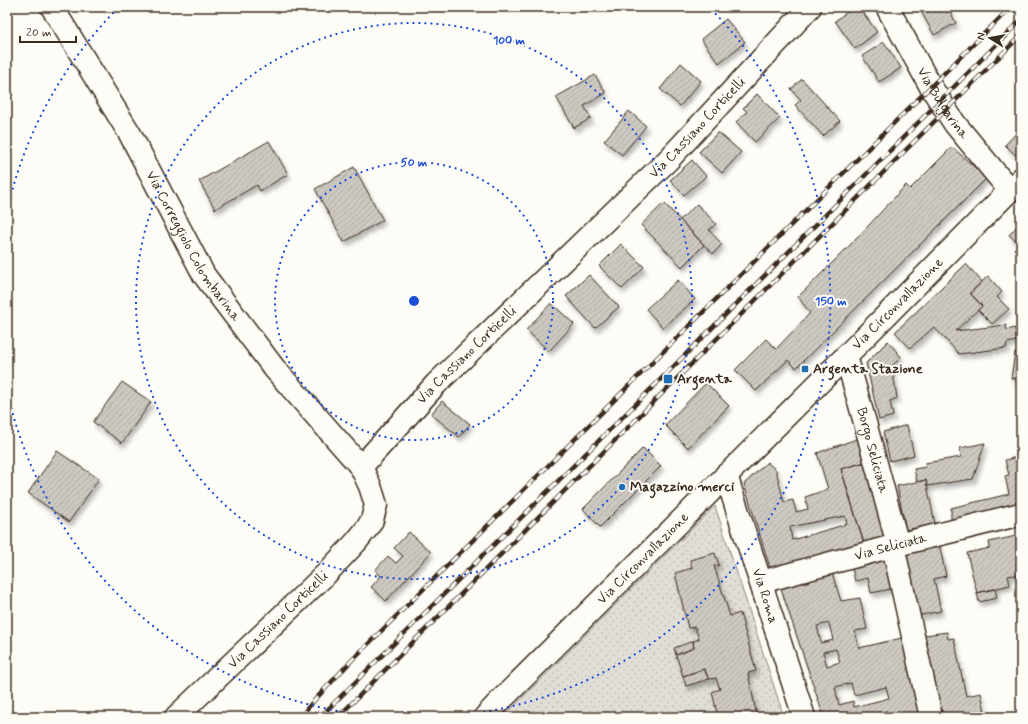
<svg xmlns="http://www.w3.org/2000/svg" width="1028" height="724" font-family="Mynerve,sans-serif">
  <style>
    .green { fill: url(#green-dots); stroke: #8e847a }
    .building { fill: url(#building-hatch); stroke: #3b2a1e; fill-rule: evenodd; filter: url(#shadow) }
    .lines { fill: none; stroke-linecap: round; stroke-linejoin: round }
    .minor-casing { stroke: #3b2a1e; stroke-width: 25 }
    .minor { stroke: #fdfcf7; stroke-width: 22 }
    .rail-casing { stroke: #3b2a1e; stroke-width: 4.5 }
    .rail { stroke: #fdfcf7; stroke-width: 3; stroke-dasharray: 9; stroke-linecap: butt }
    .ring { fill: none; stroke: #1d4ed8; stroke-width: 2; stroke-dasharray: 2 4 }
    .poi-dot { fill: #1f6fb2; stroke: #fdfcf7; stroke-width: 1.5 }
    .labels { text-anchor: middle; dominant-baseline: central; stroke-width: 4; stroke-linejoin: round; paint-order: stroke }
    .street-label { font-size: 14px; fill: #3b2a1e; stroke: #fdfcf7 }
    .poi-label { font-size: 14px; font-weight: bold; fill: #3b2a1e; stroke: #fdfcf7; text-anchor: start }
    .centre { fill: #1d4ed8; stroke: #fdfcf7; stroke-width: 2 }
    .ring-label { font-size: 12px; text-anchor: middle; font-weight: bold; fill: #1d4ed8; stroke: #fdfcf7; stroke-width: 4; stroke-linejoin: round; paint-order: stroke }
  </style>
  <defs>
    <pattern id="green-dots" width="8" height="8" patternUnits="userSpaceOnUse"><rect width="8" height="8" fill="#e1ded7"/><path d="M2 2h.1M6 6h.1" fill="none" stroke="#c2bfb8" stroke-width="1.8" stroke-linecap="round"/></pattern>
    <pattern id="building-hatch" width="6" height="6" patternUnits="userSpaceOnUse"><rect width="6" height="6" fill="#cdc8c2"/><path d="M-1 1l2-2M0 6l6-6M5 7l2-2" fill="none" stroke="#b1aca6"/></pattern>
    <filter id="shadow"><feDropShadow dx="2.5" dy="4.5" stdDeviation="2" flood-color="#0004"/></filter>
  </defs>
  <rect width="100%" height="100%" fill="#fdfcf7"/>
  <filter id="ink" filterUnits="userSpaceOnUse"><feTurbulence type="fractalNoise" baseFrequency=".025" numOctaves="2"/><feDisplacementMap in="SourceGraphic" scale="8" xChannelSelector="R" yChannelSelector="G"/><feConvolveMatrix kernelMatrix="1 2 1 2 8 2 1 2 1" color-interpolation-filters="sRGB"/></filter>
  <g filter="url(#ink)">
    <path class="green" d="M715 506 784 717H503Z"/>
    <path class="building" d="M854 7H859L877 32 855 49 835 21Z
      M922 7H948L956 23 934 35 919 8Z
      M726 19 745 42 719 63 701 39Z
      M884 42 901 68 879 82 862 56Z
      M681 63 701 81 680 106 660 89Z
      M595 75 606 93 584 106 591 118 574 128 556 97Z
      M802 79 840 121 823 136 795 105 801 100 791 89Z
      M757 94 780 118 755 142 736 122 747 112 743 108Z
      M629 111 646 126 622 155 604 141Z
      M1021 128V160L1005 145Z
      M718 132 741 152 722 173 699 152Z
      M269 141 288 174 260 191 257 185 215 209 199 181Z
      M952 147 987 178 796 368 788 360 756 391 735 370 766 339 776 349 810 313 798 297 856 239 906 185 910 189Z
      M692 160 706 176 684 195 670 180Z
      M354 167 383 220 344 242 315 189Z
      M664 203 704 245 682 267 641 225Z
      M697 204 716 224 709 230 722 244 713 254 680 220Z
      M1021 222V255L1014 249 1019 244 1009 235Z
      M621 244 644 267 622 289 599 266Z
      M966 264 982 282 970 293 982 306 955 331 1006 325 1007 330 1015 328 1017 341 1007 343 1006 348 959 354 934 327 910 348 895 332Z
      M589 275 619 307 595 328 566 296Z
      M988 276 1002 292 997 297 1009 309 992 324 978 310 982 306 970 293Z
      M678 280 695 299 663 328 646 309Z
      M551 303 574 324 549 351 526 330Z
      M888 341 901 357 892 366 897 398 890 401 893 416 879 420 866 363Z
      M1015 352 1021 353V380L1011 378Z
      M122 382 151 402 122 443 93 422Z
      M706 383 729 406 688 448 665 425Z
      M442 401 470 424 459 437 431 414Z
      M907 425 914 455 890 461 883 432Z
      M862 437 869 461 841 469 865 547 772 574 744 484 767 462 776 470 784 502 793 500 796 512 808 509 805 497 828 489 817 453ZM845 516 847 524 792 540 790 527Z
      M985 443 973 479 927 486 926 480 917 482 914 469 926 467 925 463 961 457 960 448Z
      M643 448 661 466 600 527 583 509Z
      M57 451 99 479 69 522 28 493Z
      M1021 456V505L951 522V508L1009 494 1005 476 1009 475 1005 460Z
      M869 461 888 541 865 547 841 469Z
      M926 480 935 524 906 530 897 486Z
      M409 532 431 552 386 601 371 587 381 576 375 570 388 556 396 563 403 556 394 548Z
      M1016 536 1021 560V574L1008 576 1010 585 977 593 967 553 990 548 989 542Z
      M939 543 946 576 934 579 941 611 917 616 905 550Z
      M715 553 719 565 714 566 730 616 740 613 756 671 748 673 757 717H718L712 692 720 689 716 678 709 679 704 669 683 676 676 655 694 648 693 641 699 639 695 627 688 628 675 573 692 568 690 560Z
      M889 555 896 588 871 593 868 578 855 581 851 564Z
      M831 570 841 601 860 598 867 629 855 631 859 648 906 637 922 717H888L887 711 859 717H824L779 583ZM829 623 833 640 821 643 817 626ZM836 649 840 662 827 666 823 652ZM851 683 854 695 886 687 889 698 854 707 853 701 839 705 835 687Z
      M995 589 997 598 979 602 977 593Z
      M947 632 948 639 954 638 966 696 981 693 986 717H940L925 635Z
      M693 641 694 648 676 655 674 648Z
      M704 669 709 679 686 686 683 676Z"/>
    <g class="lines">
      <g class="minor-casing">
        <g id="minor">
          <path id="s1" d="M52 7 130 134 204 275 274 368 361 467 370 486 376 505 372 520 368 527 356 542 326 574 176 717"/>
          <path id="s2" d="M887 7 931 87 955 124 1002 181 1011 189"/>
          <path id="s3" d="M846 356 864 419 898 545"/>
          <path id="s4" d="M361 467 436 384 668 160 810 7"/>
          <path id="s5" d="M726 475 804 717"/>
          <path d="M893 546 931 717"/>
          <path id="s6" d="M761 582 893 546 1021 514"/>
          <path id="s7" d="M485 717 499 702 846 356 1021 179"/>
        </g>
      </g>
      <use href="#minor" class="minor"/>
      <g class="rail-casing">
        <path id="rail" d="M300 717 311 704 352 660 1011 7
          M320 717 664 376 1021 20
          M338 717 1021 35"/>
      </g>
      <use href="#rail" class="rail"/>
    </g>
  </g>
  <g class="ring">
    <circle cx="414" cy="301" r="139"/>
    <circle cx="414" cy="301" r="278"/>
    <path d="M385 717A417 417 0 0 1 8 395M8 207A417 417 0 0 1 117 9M711 9A417 417 0 0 1 443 717"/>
  </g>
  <g class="poi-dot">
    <rect x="801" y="365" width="8" height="8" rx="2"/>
    <rect x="663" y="374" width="10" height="10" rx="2"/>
    <circle cx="622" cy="487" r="4"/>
  </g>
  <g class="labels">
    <g class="street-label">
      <text stroke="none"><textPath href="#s2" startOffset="111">Via Bulgarina</textPath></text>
      <text stroke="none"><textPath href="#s4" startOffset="478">Via Cassiano Corticelli</textPath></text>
      <text stroke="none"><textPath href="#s1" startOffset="278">Via Correggiolo Colombarina</textPath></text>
      <text stroke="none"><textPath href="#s7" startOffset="584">Via Circonvallazione</textPath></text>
      <text stroke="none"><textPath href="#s4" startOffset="154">Via Cassiano Corticelli</textPath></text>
      <text stroke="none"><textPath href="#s3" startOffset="98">Borgo Seliciata</textPath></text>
      <text stroke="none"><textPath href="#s6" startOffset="134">Via Seliciata</textPath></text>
      <text stroke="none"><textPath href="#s7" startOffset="224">Via Circonvallazione</textPath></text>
      <text stroke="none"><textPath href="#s5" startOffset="127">Via Roma</textPath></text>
      <text transform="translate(278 620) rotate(-44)">Via Cassiano Corticelli</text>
    </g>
    <g class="poi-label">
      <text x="813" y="369">Argenta Stazione</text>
      <text x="677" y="379">Argenta</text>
      <text x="630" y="487">Magazzino merci</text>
    </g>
  </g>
  <circle cx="414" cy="301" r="6" class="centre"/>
  <g class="ring-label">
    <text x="509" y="44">100 m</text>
    <text x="414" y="166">50 m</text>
    <text x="831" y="305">150 m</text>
  </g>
  <rect width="1028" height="724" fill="none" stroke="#fdfcf7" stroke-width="24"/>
  <rect x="12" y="12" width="1004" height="700" fill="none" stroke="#3b2a1e" stroke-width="1.5" filter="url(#ink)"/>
  <g transform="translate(990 38) rotate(281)" stroke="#fdfcf7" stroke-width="3" paint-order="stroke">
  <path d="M0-3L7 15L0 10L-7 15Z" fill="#3b2a1e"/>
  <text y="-6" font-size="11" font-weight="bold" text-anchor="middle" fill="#3b2a1e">N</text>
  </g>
  <path d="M20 36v6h56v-6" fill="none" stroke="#3b2a1e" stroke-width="2"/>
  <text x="26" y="36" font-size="12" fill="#3b2a1e" stroke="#fdfcf7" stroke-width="3" paint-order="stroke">20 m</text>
</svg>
